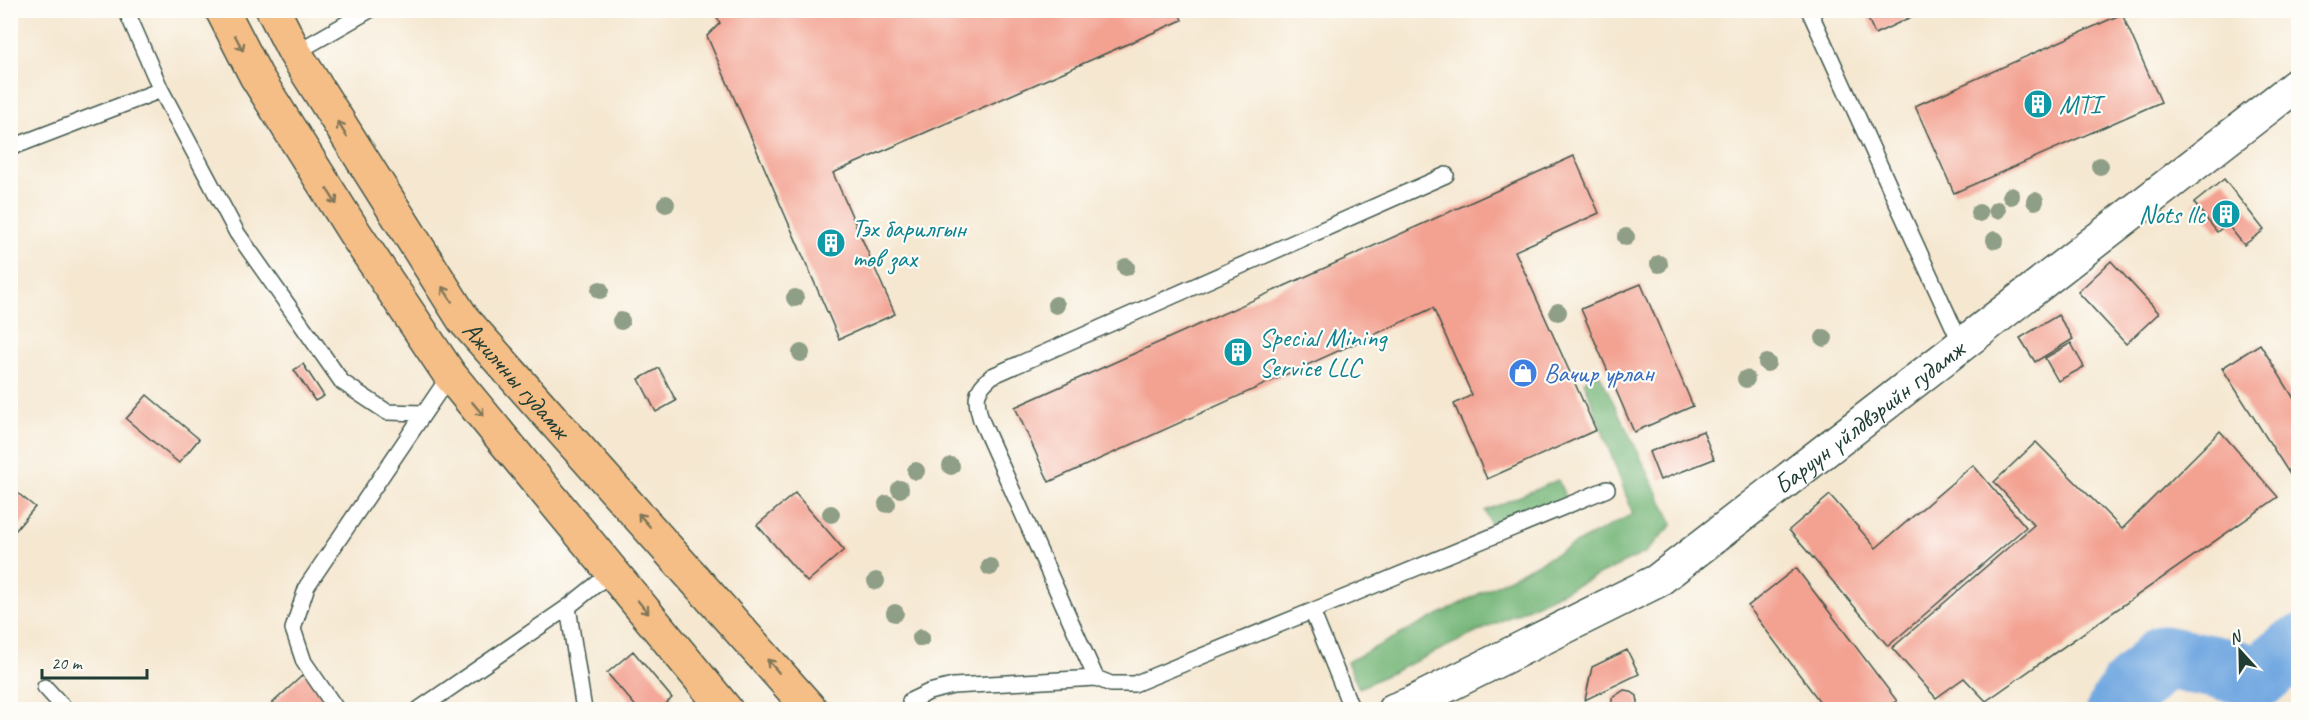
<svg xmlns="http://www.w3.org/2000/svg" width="2309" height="720" font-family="Caveat,sans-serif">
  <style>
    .forest { fill: #74b678; stroke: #4a7a56; stroke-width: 1.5 }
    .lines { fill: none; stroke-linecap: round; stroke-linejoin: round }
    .river { stroke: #73a9e1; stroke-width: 63 }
    .building { fill: #f3a191 }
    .service-casing { stroke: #3f564b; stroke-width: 18 }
    .tertiary-casing { stroke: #3f564b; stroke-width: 36 }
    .primary-casing { stroke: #3f564b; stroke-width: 36 }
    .service { stroke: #fff; stroke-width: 15 }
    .tertiary { stroke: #fff; stroke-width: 33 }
    .primary { stroke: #f6be87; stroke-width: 33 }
    .tree { fill: #8f9e86 }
    .oneway { stroke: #807759 }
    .labels { text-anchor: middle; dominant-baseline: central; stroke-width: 4.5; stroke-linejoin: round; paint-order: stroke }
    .culture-label { font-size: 26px; fill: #0d838f; stroke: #fdfcf7; text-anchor: start }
    .shop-label { font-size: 26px; fill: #366cbe; stroke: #fdfcf7; text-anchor: start }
    .street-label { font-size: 26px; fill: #1f3d34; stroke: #fdfcf7 }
  </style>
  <rect width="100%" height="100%" fill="#fdfcf7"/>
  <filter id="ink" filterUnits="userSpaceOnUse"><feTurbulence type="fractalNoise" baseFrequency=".0167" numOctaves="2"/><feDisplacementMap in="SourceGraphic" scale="12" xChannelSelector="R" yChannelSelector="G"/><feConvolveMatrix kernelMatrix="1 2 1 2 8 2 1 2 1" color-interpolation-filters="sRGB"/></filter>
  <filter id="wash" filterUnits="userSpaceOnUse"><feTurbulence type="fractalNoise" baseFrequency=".008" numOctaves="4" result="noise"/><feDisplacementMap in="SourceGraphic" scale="24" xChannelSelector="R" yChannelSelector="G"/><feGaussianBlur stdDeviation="1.35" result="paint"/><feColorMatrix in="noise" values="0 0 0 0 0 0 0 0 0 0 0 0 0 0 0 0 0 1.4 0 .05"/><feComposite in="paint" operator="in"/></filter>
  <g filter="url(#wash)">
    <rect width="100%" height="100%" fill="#f5e7d0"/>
    <path class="forest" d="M1599 373 1673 524 1645 553 1359 688 1347 662 1633 514 1584 381Z
      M1558 480 1568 503 1495 533 1485 511Z"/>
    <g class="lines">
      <path class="river" d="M2118 710 2130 690 2163 657 2260 676 2298 647"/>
    </g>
    <g id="blocks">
      <path class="building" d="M714 10H1178L1182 20 833 173 895 314 839 339 707 36 720 23Z
        M1864 10H1926L1875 34Z
        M2122 14 2161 102 1954 193 1915 106Z
        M1574 156 1599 213 1515 251 1596 430 1487 479 1454 404 1472 395 1433 308 1049 482 1015 407Z
        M2224 179 2264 230 2244 245 2227 224 2217 232 2194 203Z
        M2111 261 2159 313 2126 344 2078 292Z
        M1641 284 1693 406 1634 432 1581 309Z
        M2058 315 2073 339 2035 362 2020 338Z
        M2071 343 2084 367 2058 381 2045 358Z
        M2260 344 2298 405V478L2294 481 2222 368Z
        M303 364 324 396 315 401 294 370Z
        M659 368 676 401 656 412 639 379Z
        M147 395 199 439 179 463 126 419Z
        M1703 431 1714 459 1660 480 1649 452Z
        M2220 431 2278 497 1986 701 1964 678 1936 698 1892 648 2034 525 1994 482 2036 442 2122 529Z
        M1973 465 2026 527 1888 646 1789 530 1830 495 1876 548Z
        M10 487 35 507 10 537Z
        M795 493 844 550 807 582 757 525Z
        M1796 568 1897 701 1885 710H1826L1748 606Z
        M1627 650 1639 674 1585 700 1592 667Z
        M633 651 672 698 659 710H639L607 673Z
        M305 673 331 702 322 710H265Z
        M1624 690 1630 691 1637 696 1639 710H1612V698Z"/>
    </g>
  </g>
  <g filter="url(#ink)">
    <use href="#blocks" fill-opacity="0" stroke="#3f564b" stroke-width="1.5"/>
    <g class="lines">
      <g class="service-casing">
        <path id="service" d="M126 10 161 90 237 233 342 382 387 412 424 413
          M1809 10 1962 346
          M295 53 370 10
          M10 148 161 90
          M568 607 584 710
          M1312 611 1607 489
          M45 687 66 710
          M910 701 929 692 953 686 1096 678
          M337 710 304 662 293 629 307 586 450 375
          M418 710 568 607 613 571
          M1352 710 1312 611 1134 684H1111L1096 678 981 420C975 398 974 391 992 376L1446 175"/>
      </g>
      <g class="tertiary-casing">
        <g id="tertiary">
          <path id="s1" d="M1394 710 1410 704 1657 581 2298 84"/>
        </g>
      </g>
      <g class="primary-casing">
        <g id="primary">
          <path d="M222 10 256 76 356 235 450 375 726 710"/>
          <path id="s2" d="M273 10 295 53 463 319 811 710"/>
        </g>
      </g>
      <use href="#service" class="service"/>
      <use href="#tertiary" class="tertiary"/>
      <use href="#primary" class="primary"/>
    </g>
    <g class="tree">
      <circle cx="2100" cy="166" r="9"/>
      <circle cx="2011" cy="196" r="9"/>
      <circle cx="2035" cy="201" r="9"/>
      <circle cx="666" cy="204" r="9"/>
      <circle cx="1997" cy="210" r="9"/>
      <circle cx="1979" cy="213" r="9"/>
      <circle cx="1626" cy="237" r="9"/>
      <circle cx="1995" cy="240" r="9"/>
      <circle cx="1659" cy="264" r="9"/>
      <circle cx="1126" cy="267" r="9"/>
      <circle cx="600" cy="290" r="9"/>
      <circle cx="795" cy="298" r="9"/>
      <circle cx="1056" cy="305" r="9"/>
      <circle cx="1558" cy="312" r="9"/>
      <circle cx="621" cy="321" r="9"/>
      <circle cx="1824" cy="338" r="9"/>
      <circle cx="801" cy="353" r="9"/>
      <circle cx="1767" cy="363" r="9"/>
      <circle cx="1746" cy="379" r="9"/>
      <circle cx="951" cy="466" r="9"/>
      <circle cx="916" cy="471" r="9"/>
      <circle cx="900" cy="489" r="9"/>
      <circle cx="887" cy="504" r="9"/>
      <circle cx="831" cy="514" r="9"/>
      <circle cx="990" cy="567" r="9"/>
      <circle cx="876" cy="581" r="9"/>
      <circle cx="895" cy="613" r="9"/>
      <circle cx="921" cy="638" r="9"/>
    </g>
    <defs><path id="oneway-shaft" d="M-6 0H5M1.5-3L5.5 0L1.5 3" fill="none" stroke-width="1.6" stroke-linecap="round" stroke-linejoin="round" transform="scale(1.5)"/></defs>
    <g class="oneway">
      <use href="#oneway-shaft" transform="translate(239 43) rotate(62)"/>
      <use href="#oneway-shaft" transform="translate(342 129) rotate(-122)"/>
      <use href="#oneway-shaft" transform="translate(332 197) rotate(58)"/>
      <use href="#oneway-shaft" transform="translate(447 294) rotate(-123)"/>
      <use href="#oneway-shaft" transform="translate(478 409) rotate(50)"/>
      <use href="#oneway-shaft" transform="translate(644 520) rotate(-131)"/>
      <use href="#oneway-shaft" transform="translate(643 607) rotate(51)"/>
      <use href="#oneway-shaft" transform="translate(773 666) rotate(-131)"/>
    </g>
  </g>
  <defs>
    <g id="building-disc" transform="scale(1.5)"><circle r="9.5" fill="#0f9aa8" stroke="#fdfcf7"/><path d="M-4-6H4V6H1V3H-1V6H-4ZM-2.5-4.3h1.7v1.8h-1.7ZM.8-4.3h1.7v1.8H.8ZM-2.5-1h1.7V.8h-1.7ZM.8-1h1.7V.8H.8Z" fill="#fff"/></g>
    <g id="shop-disc" transform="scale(1.5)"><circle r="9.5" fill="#3f7fe0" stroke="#fdfcf7"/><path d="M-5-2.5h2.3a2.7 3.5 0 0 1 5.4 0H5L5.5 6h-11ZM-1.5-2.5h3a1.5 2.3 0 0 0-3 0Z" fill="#fff"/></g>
  </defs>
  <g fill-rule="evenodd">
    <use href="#building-disc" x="2038" y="104"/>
    <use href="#building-disc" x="2226" y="214"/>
    <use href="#building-disc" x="831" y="243"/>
    <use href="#building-disc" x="1238" y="352"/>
    <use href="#shop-disc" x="1523" y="373"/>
  </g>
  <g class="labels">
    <g class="culture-label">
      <text x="2059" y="104">MTI</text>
      <text x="2205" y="214" text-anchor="end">Nots llc</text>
      <text x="852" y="228">Тэх барилгын<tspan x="852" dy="30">төв зах</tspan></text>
      <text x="1259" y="337">Special Mining<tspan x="1259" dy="30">Service LLC</tspan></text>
    </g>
    <g class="shop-label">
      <text x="1544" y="373">Вачир урлан</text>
    </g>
    <g class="street-label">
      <text stroke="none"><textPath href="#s2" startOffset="444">Ажилчны гудамж</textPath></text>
      <text stroke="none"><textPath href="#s1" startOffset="561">Баруун үйлдвэрийн гудамж</textPath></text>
    </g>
  </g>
  <rect width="2309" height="720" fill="none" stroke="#fdfcf7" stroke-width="36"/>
  <g transform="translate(2240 651) rotate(338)" stroke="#fdfcf7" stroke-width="4.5" paint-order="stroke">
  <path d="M0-4.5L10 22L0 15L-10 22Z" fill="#1f3d34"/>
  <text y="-9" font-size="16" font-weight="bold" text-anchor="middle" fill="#1f3d34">N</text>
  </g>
  <path d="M42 669v9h105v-9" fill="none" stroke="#1f3d34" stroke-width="3"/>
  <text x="51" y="669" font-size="18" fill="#1f3d34" stroke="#fdfcf7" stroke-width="4.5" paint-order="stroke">20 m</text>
</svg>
